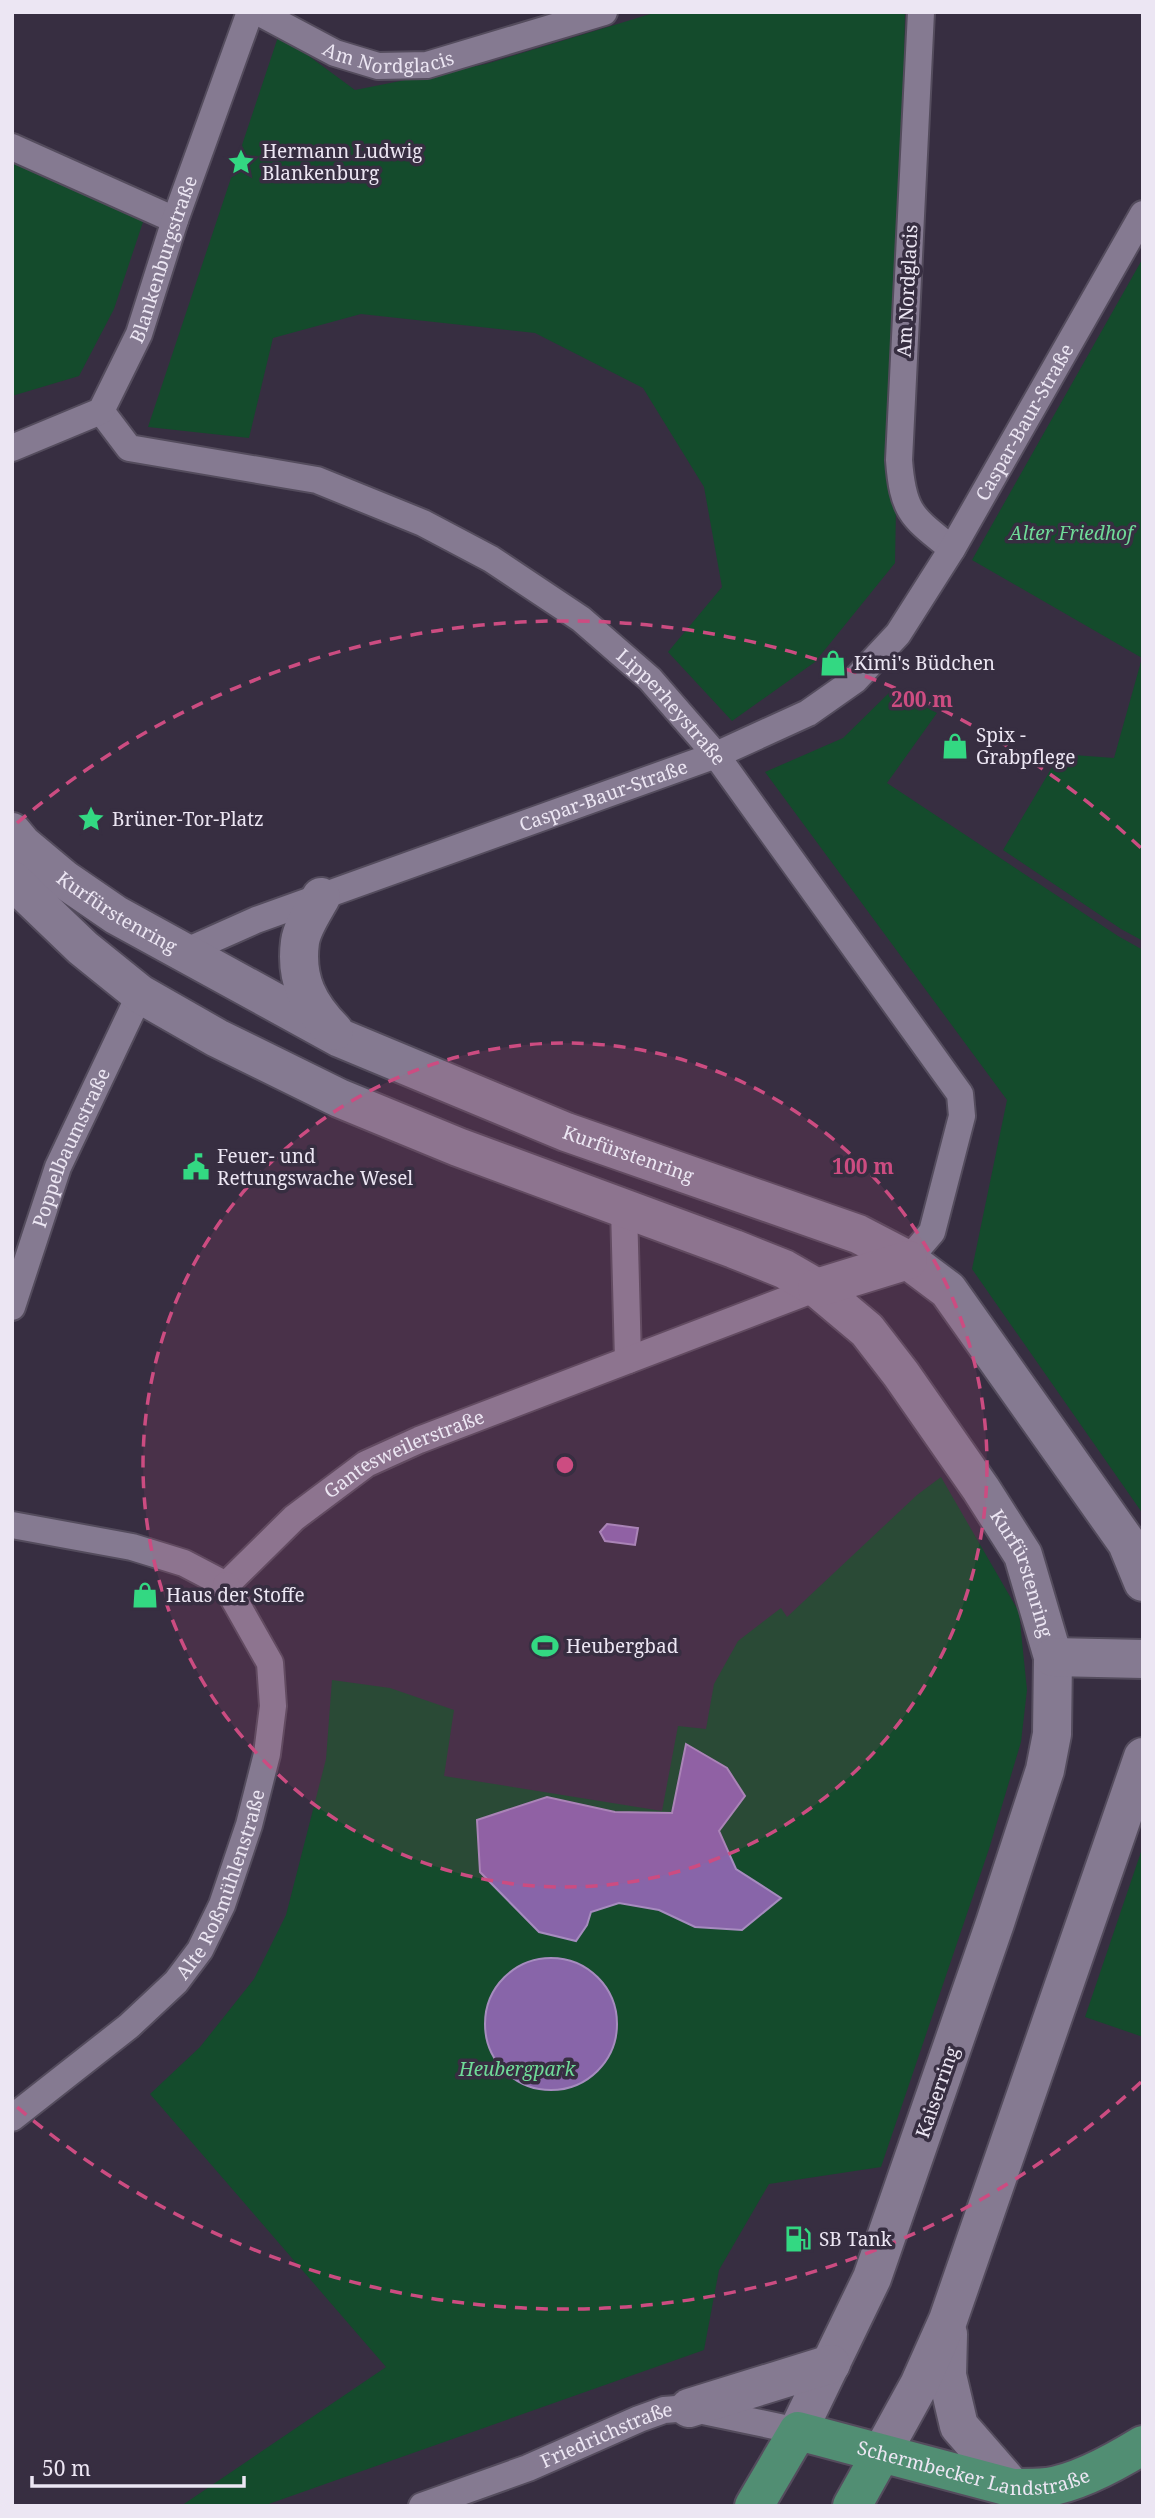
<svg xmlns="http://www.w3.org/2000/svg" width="1155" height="2518" font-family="'Noto Serif',serif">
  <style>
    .green { fill: #144b2c }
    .water { fill: #8865a9; stroke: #a68cbf; stroke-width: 2 }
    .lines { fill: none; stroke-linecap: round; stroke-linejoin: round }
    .street-casing { stroke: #544c5d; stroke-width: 30 }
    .secondary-casing { stroke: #544c5d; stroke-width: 42 }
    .primary-casing { stroke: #544c5d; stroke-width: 42 }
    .street { stroke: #857a91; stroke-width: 26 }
    .secondary { stroke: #857a91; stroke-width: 38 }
    .primary { stroke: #518e73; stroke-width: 38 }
    .ring { fill: none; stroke: #cc4c81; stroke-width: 3.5; stroke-dasharray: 12 9 }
    .labels { text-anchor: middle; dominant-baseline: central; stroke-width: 7; stroke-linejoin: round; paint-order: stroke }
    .street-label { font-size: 19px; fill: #ece6f3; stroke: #372e41 }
    .poi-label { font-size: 19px; fill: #ece6f3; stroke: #372e41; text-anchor: start }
    .park-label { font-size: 19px; font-style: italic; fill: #6fda98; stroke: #372e41 }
    .centre { fill: #cc4c81; stroke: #372e41; stroke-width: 3.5 }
    .ring-label { font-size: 21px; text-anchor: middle; font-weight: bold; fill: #cc4c81; stroke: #372e41; stroke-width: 7; stroke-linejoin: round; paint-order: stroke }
  </style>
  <rect width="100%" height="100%" fill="#372e41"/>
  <path class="green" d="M657 12H905L895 563 815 662 732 721 668 652 722 587 704 487 643 388 535 333 361 314 273 338 249 438 148 427 279 34 355 90 486 64Z
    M12 155 146 213 114 309 79 376 12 396Z
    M1143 258V941L1121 929 1003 850 1060 754 1114 758 1142 658 972 560Z
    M893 689 937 713 887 783 1118 936 1143 950V1514L972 1269 1007 1100 765 772 843 738Z
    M941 1477 1019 1612 1027 1690 1021 1742 989 1849 881 2167 769 2184 719 2270 704 2350 263 2506H181L386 2367 150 2094 200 2047 254 1979 286 1915 326 1759 332 1680 390 1688 454 1710 444 1776 662 1811 678 1726 706 1729 714 1684 738 1641 781 1608 787 1617 917 1495Z
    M1143 1846V2037L1085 2017Z"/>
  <path class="water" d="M607 1524 638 1528 635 1545 605 1541 600 1532Z
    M686 1744 727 1768 745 1796 719 1831 736 1869 781 1898 742 1930 695 1927 659 1910 619 1903 591 1912 587 1925 576 1941 539 1932 480 1872 477 1820 547 1797 615 1812 672 1813Z
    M485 2024a66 66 0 1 1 132 0a66 66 0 1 1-132 0Z"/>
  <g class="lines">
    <g class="street-casing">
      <g id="street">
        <path id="s1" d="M258 12 335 53 378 66 427 65 604 12"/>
        <path d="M921 12 899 460C903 513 912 517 952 549"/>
        <path d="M12 147 175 220"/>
        <path id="s2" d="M101 411 129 448 317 480 423 523 491 559 581 619 650 679 716 755 960 1094 962 1116 932 1232 908 1260"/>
        <path id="s3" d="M12 448 101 411 139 334 175 220 250 12"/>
        <path id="s4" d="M182 953 256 920 716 755 808 713 855 680 898 634 952 549 1143 214"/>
        <path d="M624 1208 628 1360"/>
        <path id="s5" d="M12 1307 58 1167 140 994"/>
        <path d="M12 1525 132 1547 184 1563 226 1585"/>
        <path id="s6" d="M226 1585 294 1518 366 1464 419 1440 817 1288"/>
        <path id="s7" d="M12 2118 129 2026 176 1982 200 1950 222 1905 249 1825 267 1754 273 1706 270 1663 226 1585"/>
        <path id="s8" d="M422 2506 528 2468 639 2419 664 2410 689 2408 798 2431"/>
      </g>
    </g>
    <g class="secondary-casing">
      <g id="secondary">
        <path id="s9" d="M12 832 22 844 65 880 116 915 340 1038 566 1132 858 1234 908 1260 948 1290 1127 1543 1143 1582"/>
        <path id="s10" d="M12 880 83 948 140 994 217 1038 339 1098 458 1147 734 1249 784 1269 817 1288 867 1330 901 1374 981 1489 1023 1555 1053 1657 1052 1734 1045 1770 995 1923 872 2278 798 2431"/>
        <path d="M321 897C314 910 302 927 300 942 295 980 309 1006 334 1031"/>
        <path d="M817 1288 908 1260"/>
        <path d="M1053 1657 1143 1659"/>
        <path d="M948 2334 947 2375 959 2426 1013 2488"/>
        <path d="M689 2408 831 2364"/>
        <path d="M881 2454 919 2385 948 2320 1143 1757"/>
      </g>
    </g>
    <g class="primary-casing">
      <g id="primary">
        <path id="s11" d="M754 2506 798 2431 1013 2488C1024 2488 1036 2488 1047 2487 1077 2483 1117 2461 1143 2445"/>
        <path d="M852 2506 881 2454"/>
      </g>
    </g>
    <use href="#street" class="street"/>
    <use href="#secondary" class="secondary"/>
    <use href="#primary" class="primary"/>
  </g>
  <circle cx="565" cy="1465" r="422" fill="#cc4c81" fill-opacity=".12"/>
  <g class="ring">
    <circle cx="565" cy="1465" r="422"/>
    <path d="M1141 2082A844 844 0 0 1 17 2107M17 823A844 844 0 0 1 1141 848"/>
  </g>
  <defs>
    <g id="sight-bare" transform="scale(2.1)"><path d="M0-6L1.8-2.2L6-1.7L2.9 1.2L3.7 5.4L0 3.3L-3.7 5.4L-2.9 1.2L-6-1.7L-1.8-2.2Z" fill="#33d882" stroke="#372e41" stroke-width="2.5" paint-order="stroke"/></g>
    <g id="shop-bare" transform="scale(2.1)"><path d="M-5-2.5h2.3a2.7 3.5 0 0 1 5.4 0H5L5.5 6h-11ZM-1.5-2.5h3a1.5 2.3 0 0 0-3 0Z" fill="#33d882" stroke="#372e41" stroke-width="2.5" paint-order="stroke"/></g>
    <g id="civic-bare" transform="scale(2.1)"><path d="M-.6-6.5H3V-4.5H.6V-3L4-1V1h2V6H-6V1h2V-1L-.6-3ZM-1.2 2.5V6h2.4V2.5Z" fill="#33d882" stroke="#372e41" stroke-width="2.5" paint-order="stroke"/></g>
    <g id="stadium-bare" transform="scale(2.1)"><path d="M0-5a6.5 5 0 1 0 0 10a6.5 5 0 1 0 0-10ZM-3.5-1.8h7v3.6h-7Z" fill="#33d882" stroke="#372e41" stroke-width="2.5" paint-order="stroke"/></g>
    <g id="fuel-bare" transform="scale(2.1)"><path d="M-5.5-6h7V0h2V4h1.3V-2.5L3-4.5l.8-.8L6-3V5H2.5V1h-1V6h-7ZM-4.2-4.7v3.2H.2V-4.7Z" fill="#33d882" stroke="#372e41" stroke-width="2.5" paint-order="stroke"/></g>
  </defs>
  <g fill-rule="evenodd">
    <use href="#sight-bare" x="241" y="162"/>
    <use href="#shop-bare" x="833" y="663"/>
    <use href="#shop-bare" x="955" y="746"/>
    <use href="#sight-bare" x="91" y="819"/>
    <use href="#civic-bare" x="196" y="1167"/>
    <use href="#shop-bare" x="145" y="1595"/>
    <use href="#stadium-bare" x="545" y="1646"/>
    <use href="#fuel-bare" x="798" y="2239"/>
  </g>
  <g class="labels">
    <g class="street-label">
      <text stroke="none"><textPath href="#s1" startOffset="142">Am Nordglacis</textPath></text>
      <text stroke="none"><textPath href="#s3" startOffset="261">Blankenburgstraße</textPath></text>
      <text transform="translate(907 291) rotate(-87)">Am Nordglacis</text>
      <text stroke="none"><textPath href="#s4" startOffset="1038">Caspar-Baur-Straße</textPath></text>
      <text stroke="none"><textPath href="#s2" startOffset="663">Lipperheystraße</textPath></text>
      <text stroke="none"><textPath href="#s4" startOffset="450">Caspar-Baur-Straße</textPath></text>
      <text stroke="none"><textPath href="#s9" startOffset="133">Kurfürstenring</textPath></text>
      <text stroke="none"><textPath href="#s5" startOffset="170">Poppelbaumstraße</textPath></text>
      <text stroke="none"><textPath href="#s9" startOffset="700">Kurfürstenring</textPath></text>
      <text stroke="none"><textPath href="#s6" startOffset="224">Gantesweilerstraße</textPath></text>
      <text stroke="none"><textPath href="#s10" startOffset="1267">Kurfürstenring</textPath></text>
      <text stroke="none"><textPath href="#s7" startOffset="322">Alte Roßmühlenstraße</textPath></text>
      <text transform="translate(937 2092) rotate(-71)">Kaiserring</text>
      <text stroke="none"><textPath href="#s8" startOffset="198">Friedrichstraße</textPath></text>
      <text stroke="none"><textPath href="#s11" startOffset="268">Schermbecker Landstraße</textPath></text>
    </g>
    <g class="poi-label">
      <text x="262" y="151">Hermann Ludwig<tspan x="262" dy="22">Blankenburg</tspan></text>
      <text x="854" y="663">Kimi's Büdchen</text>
      <text x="976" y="735">Spix -<tspan x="976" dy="22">Grabpflege</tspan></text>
      <text x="112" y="819">Brüner-Tor-Platz</text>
      <text x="217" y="1156">Feuer- und<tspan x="217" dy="22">Rettungswache Wesel</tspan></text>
      <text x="166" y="1595">Haus der Stoffe</text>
      <text x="566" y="1646">Heubergbad</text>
      <text x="819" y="2239">SB Tank</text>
    </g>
    <g class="park-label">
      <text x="1071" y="533">Alter Friedhof</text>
      <text x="517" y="2069">Heubergpark</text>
    </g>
  </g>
  <circle cx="565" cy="1465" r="10" class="centre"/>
  <g class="ring-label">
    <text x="922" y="707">200 m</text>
    <text x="863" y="1174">100 m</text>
  </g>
  <rect width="1155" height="2518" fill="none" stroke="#ece6f3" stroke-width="28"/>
  <path d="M32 2476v10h212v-10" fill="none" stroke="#ece6f3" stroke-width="3.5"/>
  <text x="42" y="2476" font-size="21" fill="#ece6f3" stroke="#372e41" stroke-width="5" paint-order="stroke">50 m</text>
</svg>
